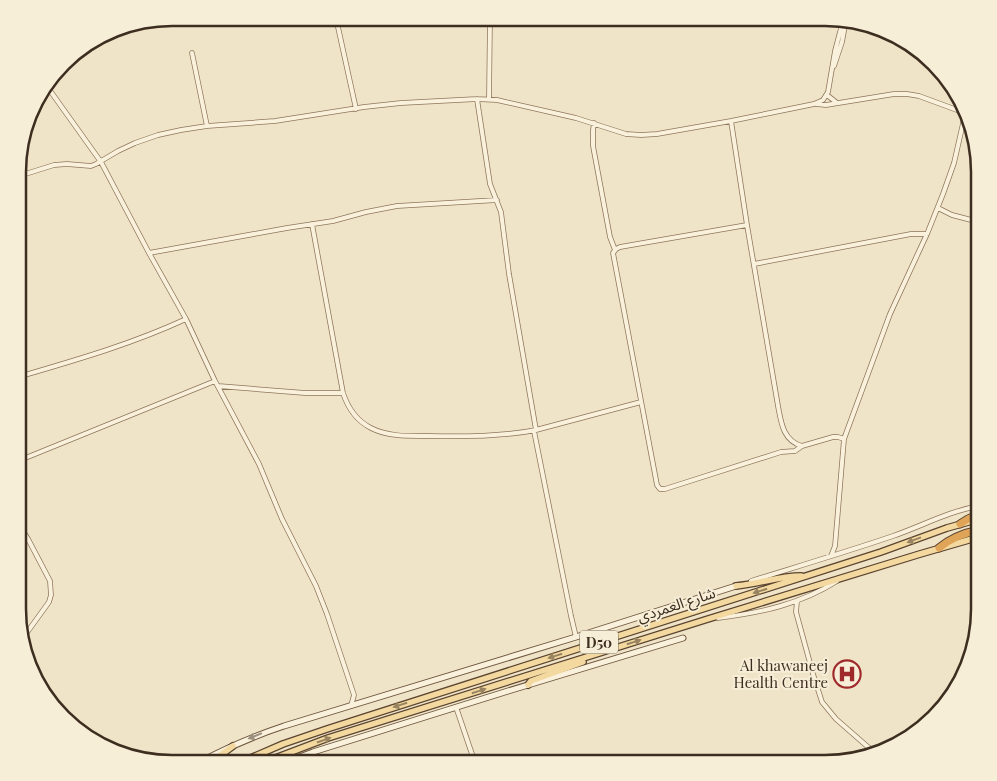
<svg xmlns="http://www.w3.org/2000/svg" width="997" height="781" font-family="'Playfair Display','Noto Sans Arabic',serif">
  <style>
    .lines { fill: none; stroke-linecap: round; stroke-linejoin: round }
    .street-casing { stroke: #8d765c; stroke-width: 5.5 }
    .secondary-casing { stroke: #6f573f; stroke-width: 7 }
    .primary-casing { stroke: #5b4430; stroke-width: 8 }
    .highway-casing { stroke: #5b4430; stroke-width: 9 }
    .street { stroke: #faf1dc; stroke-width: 4 }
    .secondary { stroke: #faf1dc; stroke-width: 5 }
    .primary { stroke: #f3d9a0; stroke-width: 5.5 }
    .highway { stroke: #e0a458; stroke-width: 7 }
    .oneway { fill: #988460 }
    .oneway2 { fill: #9c907e }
    .labels { text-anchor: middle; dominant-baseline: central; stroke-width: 4; stroke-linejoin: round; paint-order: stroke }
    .shield { fill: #f7eed8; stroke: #756857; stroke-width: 1 }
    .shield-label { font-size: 14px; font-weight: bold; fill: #3d2e20 }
    .street-label { font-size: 15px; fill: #3d2e20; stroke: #f7eed8 }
    .poi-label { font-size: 15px; fill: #3d2e20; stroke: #f7eed8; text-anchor: end }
    .rim { fill: none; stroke: #3d2e20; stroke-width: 2.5 }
  </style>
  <rect width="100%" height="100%" fill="#f0e4c8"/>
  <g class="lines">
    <g class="street-casing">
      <path id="street" d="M336 18 356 109
        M192 53 207 126
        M834 66 842 42 846 20
        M46 85 101 162 149 253 186 319 215 381 259 464 282 519 316 586 327 614 354 695 351 706
        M827 95 837 103
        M477 99 490 184 501 212 509 274 536 430
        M489 99 490 18
        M816 104 826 105 894 94H907L919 96 957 110 962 113 964 119 954 163 943 194 927 234 890 314 844 439 835 546 831 556
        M731 121 747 225 778 406C781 422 783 441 802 446L833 437H838L844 439
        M594 123 593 130V146L610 237 615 250
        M19 176 54 165 67 164 91 166 96 164 118 151 135 143 158 135 181 130 207 126 275 121 364 107 401 103 477 99 497 100 576 118 626 134 641 135 657 134 731 121 814 104 823 100 828 92 835 51 840 32 844 20
        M938 208 952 215 979 222
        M312 224 343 393C348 408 357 421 371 428 388 437 410 436 428 436 464 437 501 437 536 430L641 402
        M747 225 620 247 616 249 613 253 657 485 660 489H665L781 452 795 451 802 446
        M149 253 287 228 333 221 366 212 397 206 497 200
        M754 264 911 234H927
        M18 377C76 360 132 344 186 319
        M218 386 305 393H343
        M534 431 571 616 576 637
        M18 461 215 381
        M18 523 28 539 50 581 51 595 49 602 23 638
        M751 581C799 566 846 552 893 536 922 526 949 511 979 506
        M797 601 796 612 813 674 822 702 836 719 868 747 877 753
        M718 618C760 613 801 604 837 581
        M456 707 475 763"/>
    </g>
    <g class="secondary-casing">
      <path id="secondary" d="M198 763C226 748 254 736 284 726L576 637 736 586
        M283 763 313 752 508 691 683 638"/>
    </g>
    <g class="primary-casing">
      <path id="primary" d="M736 586C758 584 779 576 801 576
        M528 685 531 681 583 662
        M210 763 233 746
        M239 763 283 744 327 729 881 552 947 528 979 519
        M262 763 328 738 708 619 920 554 979 537"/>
    </g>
    <g class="highway-casing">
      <path id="highway" d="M960 524 968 519 979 514
        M939 548C951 538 964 533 979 530"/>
    </g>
    <use href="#street" class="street"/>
    <use href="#secondary" class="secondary"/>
    <use href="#primary" class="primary"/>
    <use href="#highway" class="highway"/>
  </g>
  <defs><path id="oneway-solid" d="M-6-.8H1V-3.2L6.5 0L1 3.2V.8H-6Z" transform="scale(1.25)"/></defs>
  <g class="oneway">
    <use href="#oneway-solid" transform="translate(914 540) rotate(160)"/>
    <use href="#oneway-solid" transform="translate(760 591) rotate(162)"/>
    <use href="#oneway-solid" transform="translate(634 642) rotate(-17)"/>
    <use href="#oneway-solid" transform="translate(555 656) rotate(162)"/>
    <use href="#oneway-solid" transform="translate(479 691) rotate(-17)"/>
    <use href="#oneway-solid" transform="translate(400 705) rotate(162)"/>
    <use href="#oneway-solid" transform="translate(324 740) rotate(-19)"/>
  </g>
  <use class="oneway2" href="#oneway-solid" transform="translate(255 736) rotate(158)"/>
  <defs>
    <g id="hospital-ring" transform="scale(1.4375)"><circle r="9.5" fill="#f7eed8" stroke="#9e2a2b" stroke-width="1.5"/><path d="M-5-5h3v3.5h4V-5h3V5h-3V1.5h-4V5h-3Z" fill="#9e2a2b"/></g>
  </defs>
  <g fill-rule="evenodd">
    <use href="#hospital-ring" x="847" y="674"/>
  </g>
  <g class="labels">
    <rect class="shield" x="580" y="630.5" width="38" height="23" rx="4"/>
    <g class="shield-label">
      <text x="599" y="642">D50</text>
    </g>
    <g class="street-label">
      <text transform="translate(676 604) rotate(-18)">شارع العمردي</text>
    </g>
    <g class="poi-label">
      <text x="828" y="665">Al khawaneej<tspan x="828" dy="17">Health Centre</tspan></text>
    </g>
  </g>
  <path d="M0 0H997V781H0ZM172 26H825A146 146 0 0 1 971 172V609A146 146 0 0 1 825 755H172A146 146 0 0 1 26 609V172A146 146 0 0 1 172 26Z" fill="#f7eed8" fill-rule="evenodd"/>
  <path class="rim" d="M172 26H825A146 146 0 0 1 971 172V609A146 146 0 0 1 825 755H172A146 146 0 0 1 26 609V172A146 146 0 0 1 172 26Z"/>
</svg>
